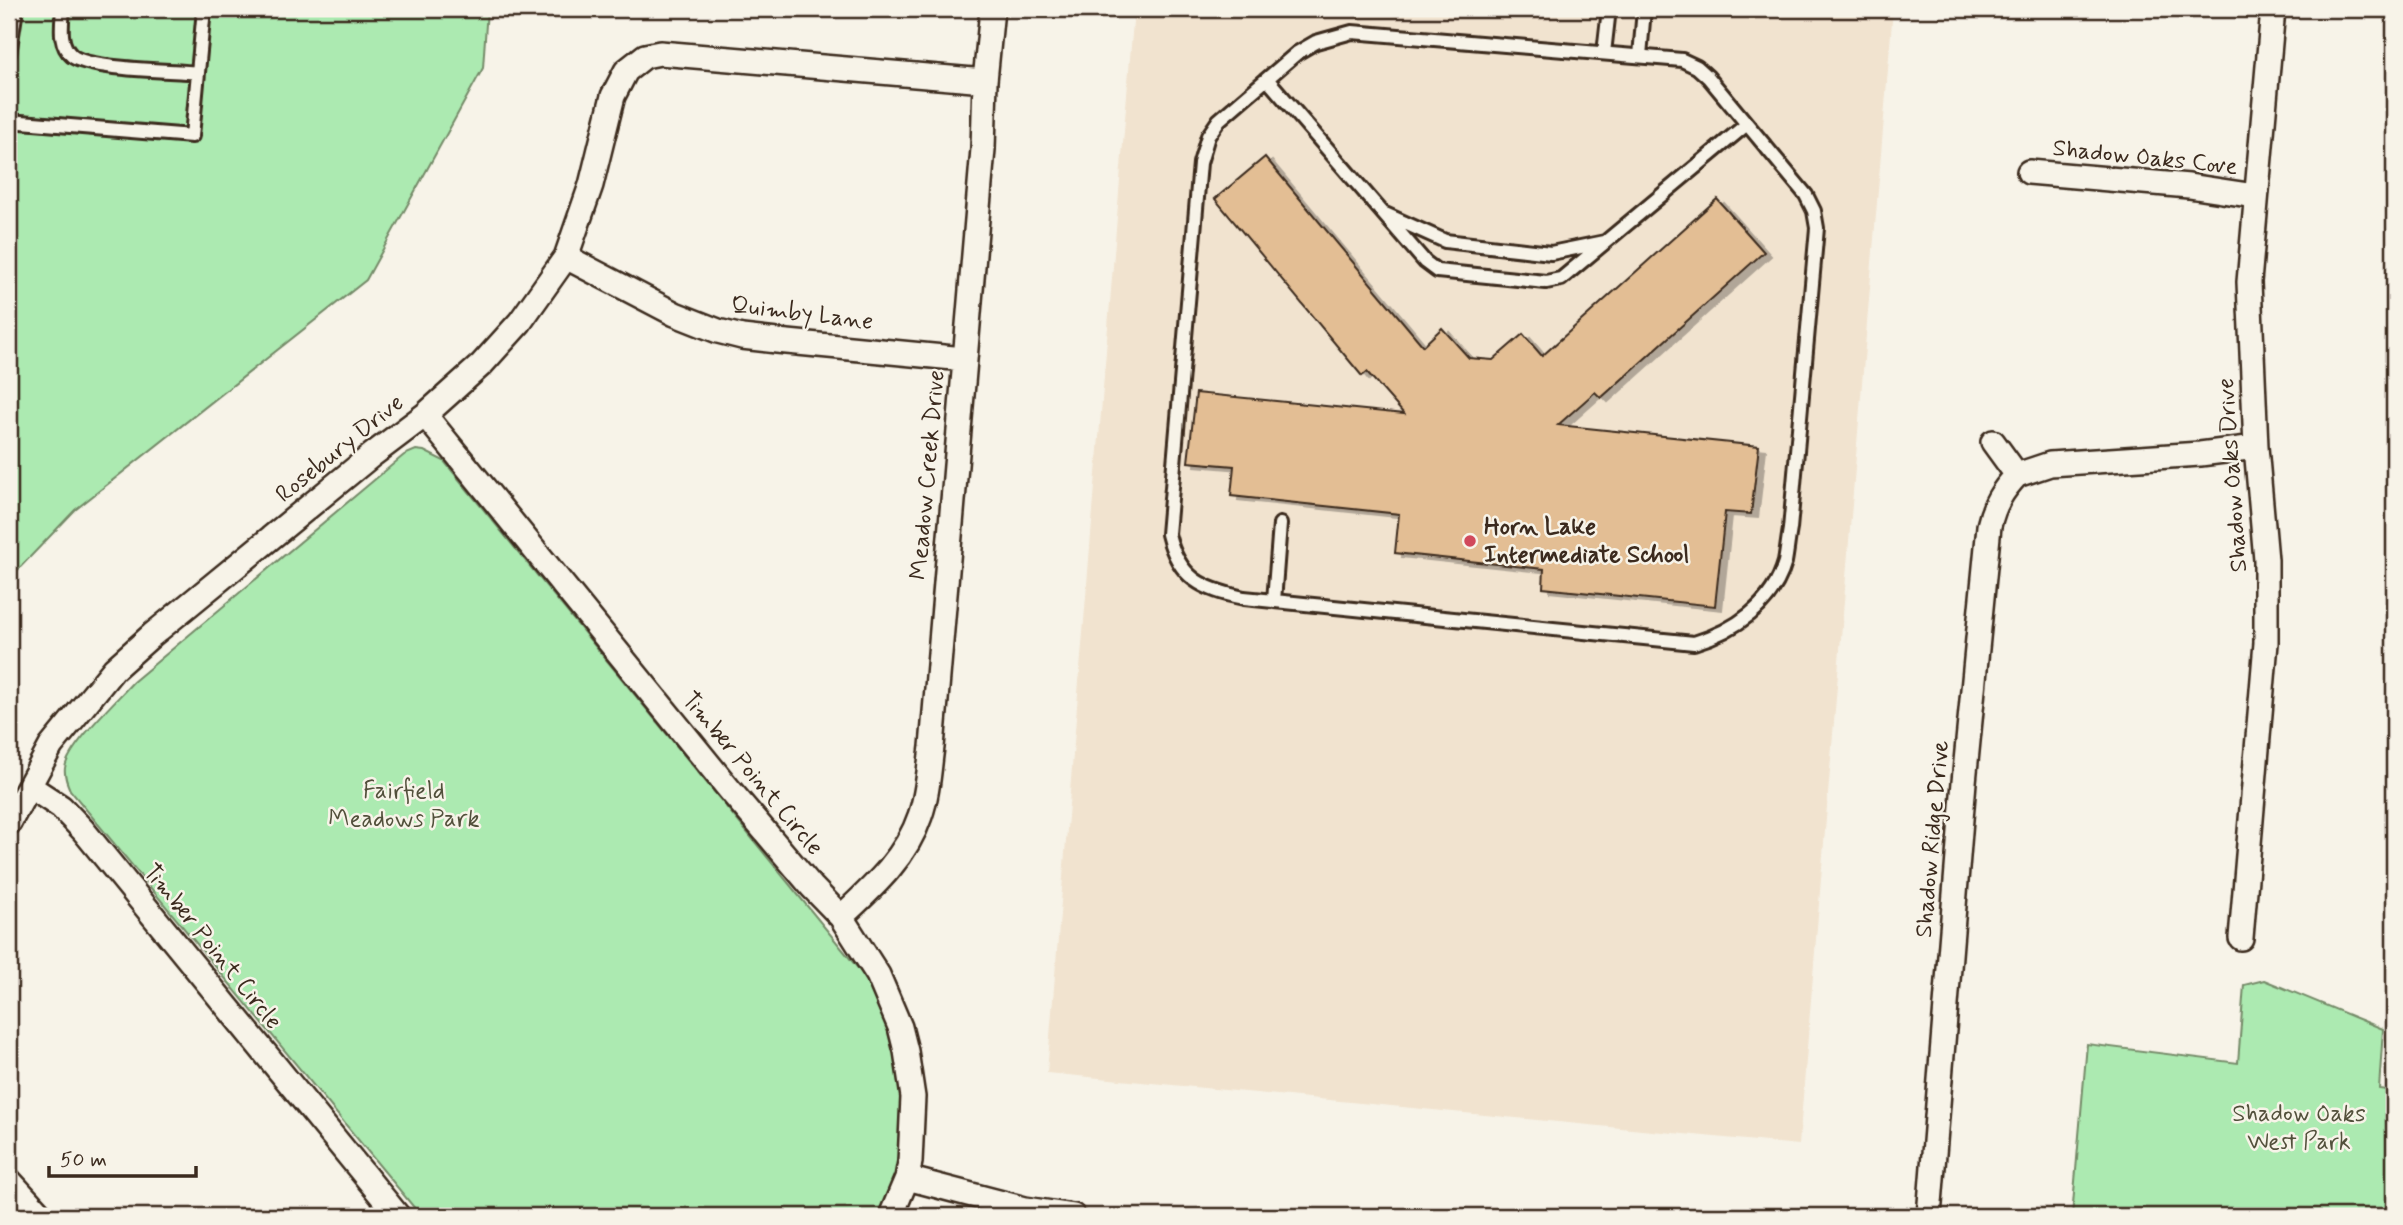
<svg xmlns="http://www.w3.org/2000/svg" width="2403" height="1225" font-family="Mynerve,sans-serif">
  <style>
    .built { fill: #f1e3cf }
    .green { fill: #aceab1; stroke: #748a68; stroke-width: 2 }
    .building { fill: #e3be94; stroke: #3b2a1e; stroke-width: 2; filter: url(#shadow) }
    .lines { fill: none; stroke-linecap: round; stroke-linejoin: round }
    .service-casing { stroke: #3b2a1e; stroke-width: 18 }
    .minor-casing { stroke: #3b2a1e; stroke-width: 28 }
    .service { stroke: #f7f3e8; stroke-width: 12 }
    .minor { stroke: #f7f3e8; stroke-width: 23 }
    .poi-dot { fill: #d1495b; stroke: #f7f3e8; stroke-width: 2.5 }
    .labels { text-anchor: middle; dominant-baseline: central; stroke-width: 5; stroke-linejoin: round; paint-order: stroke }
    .street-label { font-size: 24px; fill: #3b2a1e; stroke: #f7f3e8 }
    .poi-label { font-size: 24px; font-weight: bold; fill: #3b2a1e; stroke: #f7f3e8; text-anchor: start }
    .park-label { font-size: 24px; fill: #52503b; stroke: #f7f3e8 }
  </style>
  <defs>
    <filter id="shadow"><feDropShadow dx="7" dy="4" stdDeviation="0" flood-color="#0004"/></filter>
  </defs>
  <rect width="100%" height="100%" fill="#f7f3e8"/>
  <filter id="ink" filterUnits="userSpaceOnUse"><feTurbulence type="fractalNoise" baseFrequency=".0143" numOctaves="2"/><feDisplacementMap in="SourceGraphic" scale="14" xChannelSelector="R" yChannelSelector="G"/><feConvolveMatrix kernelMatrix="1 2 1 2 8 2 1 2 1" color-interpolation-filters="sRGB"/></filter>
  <g filter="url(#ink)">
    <path class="built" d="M1134 9H1893L1799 1145 1047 1073Z"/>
    <path class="green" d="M9 9H487L483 68 366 280 75 510 9 579Z
      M416 450 424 451 444 461 870 983 883 1007 901 1062 903 1150 896 1179 881 1216H421L70 790C67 783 64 776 65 768 68 746 117 700 133 682L404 455Z
      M2264 980 2383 1029 2379 1089 2394 1091V1216H2072L2087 1044 2238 1063 2244 985Z"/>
    <path class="building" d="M1265 157 1423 346 1442 328 1469 358 1493 360 1523 334 1542 356 1717 199 1764 252 1601 398 1595 392 1558 425 1759 446 1751 514 1725 512 1715 606 1543 588 1544 569 1395 553 1399 514 1231 496 1234 466 1188 462 1196 393 1404 414 1367 372 1362 376 1215 199Z"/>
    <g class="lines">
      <g class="service-casing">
        <path id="service" d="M63 9C62 24 58 44 72 56 90 70 171 70 198 73
          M1352 32 1682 60 1697 67 1708 77 1806 195 1814 211 1817 228 1790 529C1788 540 1787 551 1785 562 1773 605 1734 631 1694 643L1244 598C1202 589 1179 579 1168 534L1200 163 1208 136 1219 120 1297 53 1316 42Z
          M1604 53 1609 9
          M9 54 16 9
          M1640 56 1644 9
          M1267 79 1425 262 1437 271 1546 282 1561 279 1747 124
          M9 121 192 136 204 9
          M1385 214 1445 241 1551 253 1605 242
          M1274 601 1280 524"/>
      </g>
      <g class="minor-casing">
        <path id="minor" d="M2029 172 2189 186 2255 196
          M566 257 675 314 718 331 742 337 777 341 964 359
          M425 415 729 789 812 887 841 917 878 975 900 1027 906 1051 913 1097 910 1162 907 1178 891 1216
          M2017 475 2050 464 2200 454 2256 447
          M29 786 61 807 83 830 398 1216
          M9 823 51 746 114 669 152 635 372 455 425 415 482 364 520 322 566 257 591 185 613 96 626 71 645 56 660 53 985 81
          M841 917C872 888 906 858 920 816 928 794 929 769 932 747L983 149 985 81 992 9
          M2241 938 2266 643V560L2256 447 2249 282 2273 9
          M907 1178 1025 1209 1073 1216
          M9 1180 42 1216
          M1929 1216 1964 782 1989 526C1994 504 2002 491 2017 475L1993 442"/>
      </g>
      <use href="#service" class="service"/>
      <use href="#minor" class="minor"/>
    </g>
  </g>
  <circle class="poi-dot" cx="1470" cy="541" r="7"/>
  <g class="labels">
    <g class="street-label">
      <text transform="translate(2145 158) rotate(6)">Shadow Oaks Cove</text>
      <text transform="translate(802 314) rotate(7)">Quimby Lane</text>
      <text transform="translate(340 449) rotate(-39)">Rosebury Drive</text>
      <text transform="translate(928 475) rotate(-85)">Meadow Creek Drive</text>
      <text transform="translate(2233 475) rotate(-94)">Shadow Oaks Drive</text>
      <text transform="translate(752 774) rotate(50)">Timber Point Circle</text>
      <text transform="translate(1933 839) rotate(-85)">Shadow Ridge Drive</text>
      <text transform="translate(212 947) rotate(51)">Timber Point Circle</text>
    </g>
    <g class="poi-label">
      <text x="1484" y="527">Horn Lake<tspan x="1484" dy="28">Intermediate School</tspan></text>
    </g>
    <g class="park-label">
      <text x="404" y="791">Fairfield<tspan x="404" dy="28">Meadows Park</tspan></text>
      <text x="2299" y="1114">Shadow Oaks<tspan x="2299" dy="28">West Park</tspan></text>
    </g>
  </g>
  <rect width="2403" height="1225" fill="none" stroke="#f7f3e8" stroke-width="35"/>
  <rect x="18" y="18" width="2368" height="1190" fill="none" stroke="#3b2a1e" stroke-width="2.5" filter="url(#ink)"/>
  <path d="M49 1166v10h147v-10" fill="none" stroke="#3b2a1e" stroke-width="3.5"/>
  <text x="60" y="1166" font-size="21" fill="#3b2a1e" stroke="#f7f3e8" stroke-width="5" paint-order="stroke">50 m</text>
</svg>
